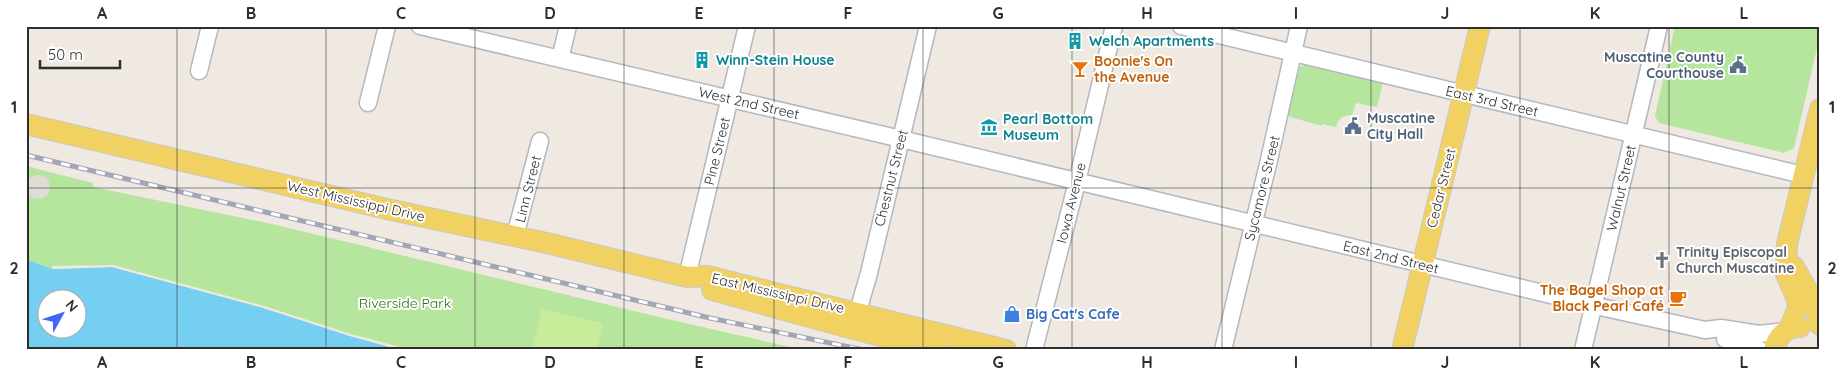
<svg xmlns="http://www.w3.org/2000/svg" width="1846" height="376" font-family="Quicksand,sans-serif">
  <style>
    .green { fill: #b6e59e }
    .pitch { fill: #c9ec9a }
    .plaza { fill: #dfdcd8 }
    .water { fill: #75cff0; fill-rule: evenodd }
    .pier { fill: #efe9e1 }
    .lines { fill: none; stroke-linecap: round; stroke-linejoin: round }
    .minor-casing { stroke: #b4b7c1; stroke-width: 19 }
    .major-casing { stroke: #c9c9c9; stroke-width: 22 }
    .minor { stroke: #fff; stroke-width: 16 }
    .major { stroke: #f2d163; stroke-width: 20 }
    .rail-casing { stroke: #a3a6b8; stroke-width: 5 }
    .rail { stroke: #fff; stroke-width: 3; stroke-dasharray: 9; stroke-linecap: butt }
    .grid { fill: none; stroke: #2e2e2e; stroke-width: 1; stroke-opacity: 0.55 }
    .labels { text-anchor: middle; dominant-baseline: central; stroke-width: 4; stroke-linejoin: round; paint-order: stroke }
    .culture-label { font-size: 14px; font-weight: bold; fill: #0d838f; stroke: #fff; text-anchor: start }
    .service-label { font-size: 14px; font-weight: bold; fill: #4e5e75; stroke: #fff; text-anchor: end }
    .food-label { font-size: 14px; font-weight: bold; fill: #c56008; stroke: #fff; text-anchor: start }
    .street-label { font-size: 14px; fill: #2e2e2e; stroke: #fff }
    .worship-label { font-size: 14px; font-weight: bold; fill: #5b616d; stroke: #fff; text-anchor: start }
    .park-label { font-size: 14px; fill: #2c6e1b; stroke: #fff }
    .shop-label { font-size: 14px; font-weight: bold; fill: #366cbe; stroke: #fff; text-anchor: start }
    .neatline { fill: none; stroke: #2e2e2e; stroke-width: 2 }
    .grid-label { font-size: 16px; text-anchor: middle; font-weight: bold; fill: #2e2e2e }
  </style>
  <rect width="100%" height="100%" fill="#efe9e1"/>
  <path class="green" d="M1675 26H1820V35L1794 148 1784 153 1659 123 1655 116Z
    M1304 65 1383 82 1377 107 1356 103 1352 115C1344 115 1338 118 1336 127L1322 124V126L1287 116 1298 74 1300 67Z
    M26 166 93 183V187L272 224 663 318 803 350H400L112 267 52 269 26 259Z"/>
  <path class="pitch" d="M542 309 603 323 597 350H532Z"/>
  <path class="plaza" d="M26 187a12 12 0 1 1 24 0a12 12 0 1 1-24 0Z"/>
  <path class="water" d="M26 259 52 269 112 267 260 307 350 336 400 350H26ZM48 298H78V328H48Z"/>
  <path class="pier" d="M113 265 261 305 351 334 400 347 402 350 350 336 260 307 112 267 52 269V266Z"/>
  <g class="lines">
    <g class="minor-casing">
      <path id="minor" d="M420 26 901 139 1605 308 1705 330 1721 328 1759 334 1785 331
        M1181 26 1803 175
        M560 59 568 26
        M199 71 210 26
        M368 103 387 26
        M515 236 540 141
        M687 277 747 26
        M854 325 869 273 928 26
        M1725 339 1750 345 1760 350
        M1034 350 1077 182 1114 26
        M1223 350 1269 160 1299 26
        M1583 350 1659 26"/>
    </g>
    <g class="major-casing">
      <path id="major" d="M26 124 387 209 551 244 687 277 707 276 1006 350
        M1794 267 1815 303 1820 325
        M712 290 853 329 936 350
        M1789 329 1798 308 1797 299 1786 274 1787 244 1820 109
        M1402 350 1480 26
        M1774 350C1777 337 1786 327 1800 327"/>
    </g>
    <use href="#minor" class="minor"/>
    <use href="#major" class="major"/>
    <g class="rail-casing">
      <path id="rail" d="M26 155 710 318 864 350"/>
    </g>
    <use href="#rail" class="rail"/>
  </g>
  <path class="grid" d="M177 26V350M326 26V350M475 26V350M624 26V350M774 26V350M923 26V350M1072 26V350M1222 26V350M1371 26V350M1520 26V350M1669 26V350M26 188H1820"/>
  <defs>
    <g id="building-bare" transform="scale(1.35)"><path d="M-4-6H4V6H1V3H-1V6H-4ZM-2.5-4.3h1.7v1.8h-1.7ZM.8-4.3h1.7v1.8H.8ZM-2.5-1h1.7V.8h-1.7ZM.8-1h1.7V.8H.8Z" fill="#0f9aa8" stroke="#fff" stroke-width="2.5" paint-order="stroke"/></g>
    <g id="civic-bare" transform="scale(1.35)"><path d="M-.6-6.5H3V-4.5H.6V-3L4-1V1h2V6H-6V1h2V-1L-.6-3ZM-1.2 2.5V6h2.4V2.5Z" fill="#5c6f8a" stroke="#fff" stroke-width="2.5" paint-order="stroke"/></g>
    <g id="bar-bare" transform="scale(1.35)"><path d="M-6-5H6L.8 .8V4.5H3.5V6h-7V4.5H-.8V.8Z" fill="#e8710a" stroke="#fff" stroke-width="2.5" paint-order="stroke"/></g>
    <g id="museum-bare" transform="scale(1.35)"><path d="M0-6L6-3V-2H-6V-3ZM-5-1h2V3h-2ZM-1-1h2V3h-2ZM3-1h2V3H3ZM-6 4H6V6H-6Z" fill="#0f9aa8" stroke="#fff" stroke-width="2.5" paint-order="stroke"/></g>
    <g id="church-bare" transform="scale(1.35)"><path d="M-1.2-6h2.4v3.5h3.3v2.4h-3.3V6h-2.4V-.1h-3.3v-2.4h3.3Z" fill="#6b7280" stroke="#fff" stroke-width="2.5" paint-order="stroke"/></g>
    <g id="cafe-bare" transform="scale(1.35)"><path d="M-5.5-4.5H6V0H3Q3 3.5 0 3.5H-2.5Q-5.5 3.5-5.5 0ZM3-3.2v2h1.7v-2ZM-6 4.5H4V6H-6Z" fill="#e8710a" stroke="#fff" stroke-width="2.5" paint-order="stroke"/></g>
    <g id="shop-bare" transform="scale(1.35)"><path d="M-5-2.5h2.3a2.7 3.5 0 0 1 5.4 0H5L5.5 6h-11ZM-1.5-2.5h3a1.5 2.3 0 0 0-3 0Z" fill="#3f7fe0" stroke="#fff" stroke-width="2.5" paint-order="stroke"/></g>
  </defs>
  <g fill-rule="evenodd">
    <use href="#building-bare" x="1075" y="41"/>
    <use href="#building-bare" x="702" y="60"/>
    <use href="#civic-bare" x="1738" y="65"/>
    <use href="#bar-bare" x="1080" y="69"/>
    <use href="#civic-bare" x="1353" y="126"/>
    <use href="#museum-bare" x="989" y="127"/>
    <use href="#church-bare" x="1662" y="260"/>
    <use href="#cafe-bare" x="1678" y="298"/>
    <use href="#shop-bare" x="1012" y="314"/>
  </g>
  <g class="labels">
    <g class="culture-label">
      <text x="1089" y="41">Welch Apartments</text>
      <text x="716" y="60">Winn-Stein House</text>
      <text x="1003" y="119">Pearl Bottom<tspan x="1003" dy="16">Museum</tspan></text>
    </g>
    <g class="service-label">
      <text x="1724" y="57">Muscatine County<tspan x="1724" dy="16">Courthouse</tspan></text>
      <text x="1367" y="118" text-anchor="start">Muscatine<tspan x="1367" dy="16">City Hall</tspan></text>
    </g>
    <g class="food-label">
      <text x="1094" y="61">Boonie's On<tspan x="1094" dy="16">the Avenue</tspan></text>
      <text x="1664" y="290" text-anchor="end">The Bagel Shop at<tspan x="1664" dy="16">Black Pearl Café</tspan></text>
    </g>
    <g class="street-label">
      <text transform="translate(1492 101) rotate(13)">East 3rd Street</text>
      <text transform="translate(749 103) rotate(13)">West 2nd Street</text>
      <text transform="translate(717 151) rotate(-76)">Pine Street</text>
      <text transform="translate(891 178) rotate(-76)">Chestnut Street</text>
      <text transform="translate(1262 188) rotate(-76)">Sycamore Street</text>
      <text transform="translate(1441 188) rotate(-76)">Cedar Street</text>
      <text transform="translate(1621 188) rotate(-77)">Walnut Street</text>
      <text transform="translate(528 189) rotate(-76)">Linn Street</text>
      <text transform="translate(356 201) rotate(13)">West Mississippi Drive</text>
      <text transform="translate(1071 203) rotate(-76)">Iowa Avenue</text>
      <text transform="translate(1391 257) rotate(14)">East 2nd Street</text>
      <text transform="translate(778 293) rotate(13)">East Mississippi Drive</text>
    </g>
    <g class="worship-label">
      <text x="1676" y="252">Trinity Episcopal<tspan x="1676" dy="16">Church Muscatine</tspan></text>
    </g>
    <g class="park-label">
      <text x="405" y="303">Riverside Park</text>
    </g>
    <g class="shop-label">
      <text x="1026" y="314">Big Cat's Cafe</text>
    </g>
  </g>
  <rect width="1846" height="376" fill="none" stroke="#ffffff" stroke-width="55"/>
  <g transform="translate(62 314) rotate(50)"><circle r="24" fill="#ffffff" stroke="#ababab"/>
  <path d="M0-4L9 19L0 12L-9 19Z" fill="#4264fb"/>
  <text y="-8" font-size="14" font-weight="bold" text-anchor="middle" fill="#2e2e2e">N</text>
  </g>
  <path d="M40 60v8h80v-8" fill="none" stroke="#2e2e2e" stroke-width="2.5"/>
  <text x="48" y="60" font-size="15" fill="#2e2e2e" stroke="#ffffff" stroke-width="4" paint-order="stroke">50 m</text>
  <rect x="28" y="28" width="1790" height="320" class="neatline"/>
  <g class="grid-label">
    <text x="102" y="19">A</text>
    <text x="251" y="19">B</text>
    <text x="401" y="19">C</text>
    <text x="550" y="19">D</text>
    <text x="699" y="19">E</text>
    <text x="848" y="19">F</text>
    <text x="998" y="19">G</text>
    <text x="1147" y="19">H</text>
    <text x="1296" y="19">I</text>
    <text x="1445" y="19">J</text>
    <text x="1595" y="19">K</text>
    <text x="1744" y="19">L</text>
    <text x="14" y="113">1</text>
    <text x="1832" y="113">1</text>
    <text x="14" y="274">2</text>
    <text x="1832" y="274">2</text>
    <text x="102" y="368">A</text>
    <text x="251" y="368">B</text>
    <text x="401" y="368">C</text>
    <text x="550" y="368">D</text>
    <text x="699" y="368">E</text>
    <text x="848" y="368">F</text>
    <text x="998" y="368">G</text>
    <text x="1147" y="368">H</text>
    <text x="1296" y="368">I</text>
    <text x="1445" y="368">J</text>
    <text x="1595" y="368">K</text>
    <text x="1744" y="368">L</text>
  </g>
</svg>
